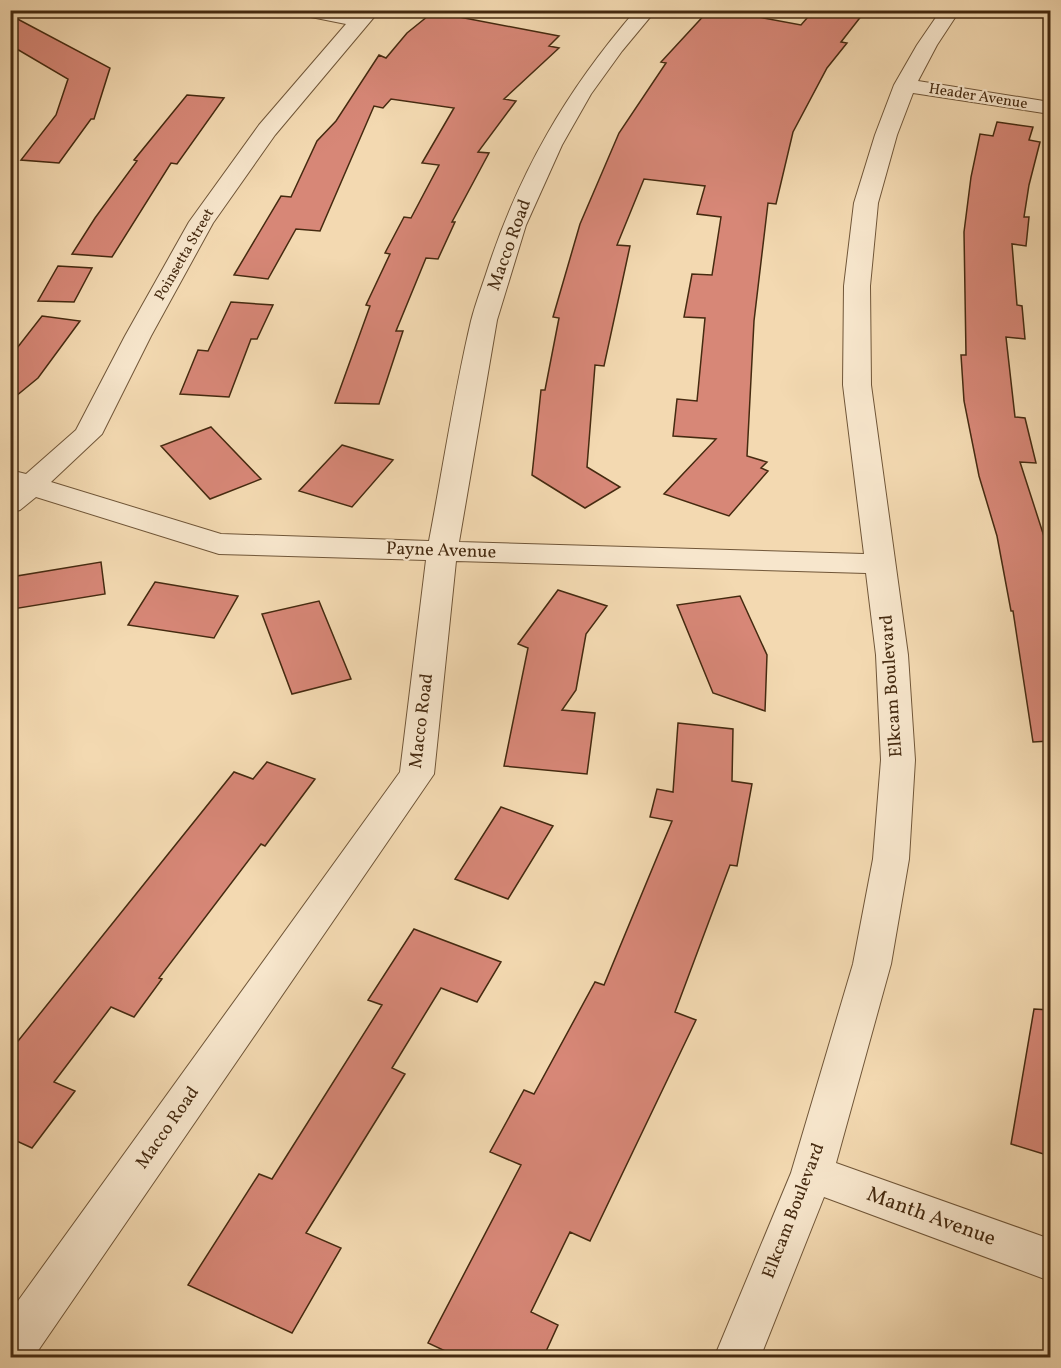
<svg xmlns="http://www.w3.org/2000/svg" width="1061" height="1368" font-family="Vollkorn,serif">
  <style>
    .building { fill: #d78777; stroke: #452a10; stroke-width: 1.5 }
    .lines { fill: none; stroke-linecap: round; stroke-linejoin: round }
    .minor-casing { stroke: #705638; stroke-width: 2 }
    .minor { fill: #f7e6cc; fill-rule: evenodd }
    .labels { text-anchor: middle; dominant-baseline: central; stroke-width: 4.5; stroke-linejoin: round; paint-order: stroke }
    .far-street-label { font-size: 15px; fill: #452a10; stroke: #f7e6cc }
    .street-label { font-size: 18px; fill: #452a10; stroke: #f7e6cc }
    .near-street-label { font-size: 21px; fill: #452a10; stroke: #f7e6cc }
  </style>
  <rect width="100%" height="100%" fill="#f3d9b1"/>
  <filter id="stains"><feTurbulence type="fractalNoise" baseFrequency=".00333" numOctaves="4"/><feColorMatrix values="0 0 0 0 .2 0 0 0 0 .09 0 0 0 0 .02 0 0 0 .5 -.17"/></filter>
  <radialGradient id="worn" r=".72"><stop offset=".6" stop-color="#630" stop-opacity="0"/><stop offset="1" stop-color="#630" stop-opacity=".3"/></radialGradient>
  <path class="building" d="M709 10H721L801 25 814 10H866L841 42 847 43 827 68 793 132 776 204 768 203 754 321 747 456 767 462 761 468 768 471 729 516 664 494 716 439 673 436 677 399 697 401 705 318 684 317 692 274 712 275 721 217 697 214 705 186 644 179 617 245 630 246 604 366 595 365 587 467 620 487 585 508 532 475 541 390H545L559 318 553 317 580 224 619 133 666 63 661 62Z
    M433 12 559 36 549 46 559 48 504 99 516 101 478 152 489 153 452 222H455L438 259 426 258 396 331H403L379 404 335 403 370 306 366 305 390 254 385 253 404 217 411 218 439 165 422 163 454 108 391 99 383 108 374 106 320 231 296 229 268 279 234 275 281 196 291 197 317 141 336 121 379 55 386 58 407 33Z
    M10 15 110 68 94 119H91L59 163 21 160 56 115 68 79 10 45Z
    M187 95 224 98 177 164 171 163 112 257 72 254 95 218 137 161 134 160Z
    M997 122 1033 127 1029 140 1040 142 1029 185 1024 217H1029L1026 246 1012 244 1017 305 1022 306 1025 339 1006 337 1015 417 1025 418 1036 463 1020 462 1050 555V741L1033 742 1013 611H1011L997 536 979 476 964 401 961 355H966L964 232 971 177 980 134 993 136Z
    M58 266 92 268 74 302 38 301Z
    M231 302 273 305 257 339H251L229 397 180 394 198 350 208 351Z
    M42 316 80 321 38 378 10 401V357Z
    M211 427 261 479 210 499 161 446Z
    M342 445 393 460 352 507 299 491Z
    M101 562 105 594 13 609 11 577Z
    M155 582 238 596 214 638 128 625Z
    M558 590 607 606 586 634 576 690 562 710 595 713 587 774 504 766 528 648 518 644Z
    M740 596 767 655 765 711 713 693 677 605Z
    M319 601 351 679 292 694 262 614Z
    M678 723 733 729 732 781 752 784 737 866 730 865 675 1012 696 1020 590 1241 570 1232 531 1312 558 1325 543 1358H460L428 1343 521 1165 490 1152 524 1090 534 1094 595 982 604 985 672 821 650 817 657 789 673 792Z
    M267 762 315 779 265 846 261 844 159 978 162 979 134 1017 111 1007 54 1082 75 1091 32 1148 10 1138V1051L234 772 253 779Z
    M501 807 553 826 508 899 455 879Z
    M414 929 501 962 477 1002 441 988 392 1068 405 1074 306 1233 341 1248 292 1333 188 1285 259 1174 272 1179 382 1005 368 1000Z
    M1034 1009 1050 1010V1156L1011 1144Z"/>
  <g class="lines">
    <g class="minor-casing">
      <path id="minor" d="M294 10H336L355 14 359 10H380L275 135 213 223 151 336 102 434 51 482 221 534 429 541C443 468 454 393 471 321 475 305 481 289 486 274 519 172 566 91 636 10H656L622 51 591 94 562 145 526 225 497 320 459 542 864 554 843 385 844 286 854 203 875 135 894 85 917 45 941 10H960L937 45 918 81 1050 102V114L913 93 897 135 878 203 870 286 871 385 908 655 915 760 909 859 891 964 836 1163 1050 1239V1281L824 1197 760 1358H714L791 1173 853 964 873 859 881 760 876 655 866 573 456 561 434 774 33 1358H10V1312L400 772 426 560 219 554 36 497 20 510 10 513V470L26 474 76 430 125 336 189 222 259 125 346 24 296 14Z"/>
    </g>
    <use href="#minor" class="minor"/>
  </g>
  <g class="labels">
    <g class="far-street-label">
      <text transform="translate(978 97) rotate(9)">Header Avenue</text>
      <text transform="translate(185 255) rotate(-60)">Poinsetta Street</text>
    </g>
    <g class="street-label">
      <text transform="translate(510 245) rotate(-70)">Macco Road</text>
      <text transform="translate(441 551) rotate(2)">Payne Avenue</text>
      <text transform="translate(892 686) rotate(-94)">Elkcam Boulevard</text>
      <text transform="translate(422 721) rotate(-83)">Macco Road</text>
      <text transform="translate(168 1128) rotate(-55)">Macco Road</text>
      <text transform="translate(794 1211) rotate(-69)">Elkcam Boulevard</text>
    </g>
    <g class="near-street-label">
      <text transform="translate(931 1217) rotate(20)">Manth Avenue</text>
    </g>
  </g>
  <rect width="1061" height="1368" fill="none" stroke="#f3d9b1" stroke-width="36"/>
  <rect x="12" y="12" width="1037" height="1344" fill="none" stroke="#452a10" stroke-width="3"/>
  <rect x="18" y="18" width="1025" height="1332" fill="none" stroke="#452a10" stroke-width="1.5"/>
  <rect width="100%" height="100%" filter="url(#stains)"/>
  <rect width="100%" height="100%" fill="url(#worn)"/>
</svg>
